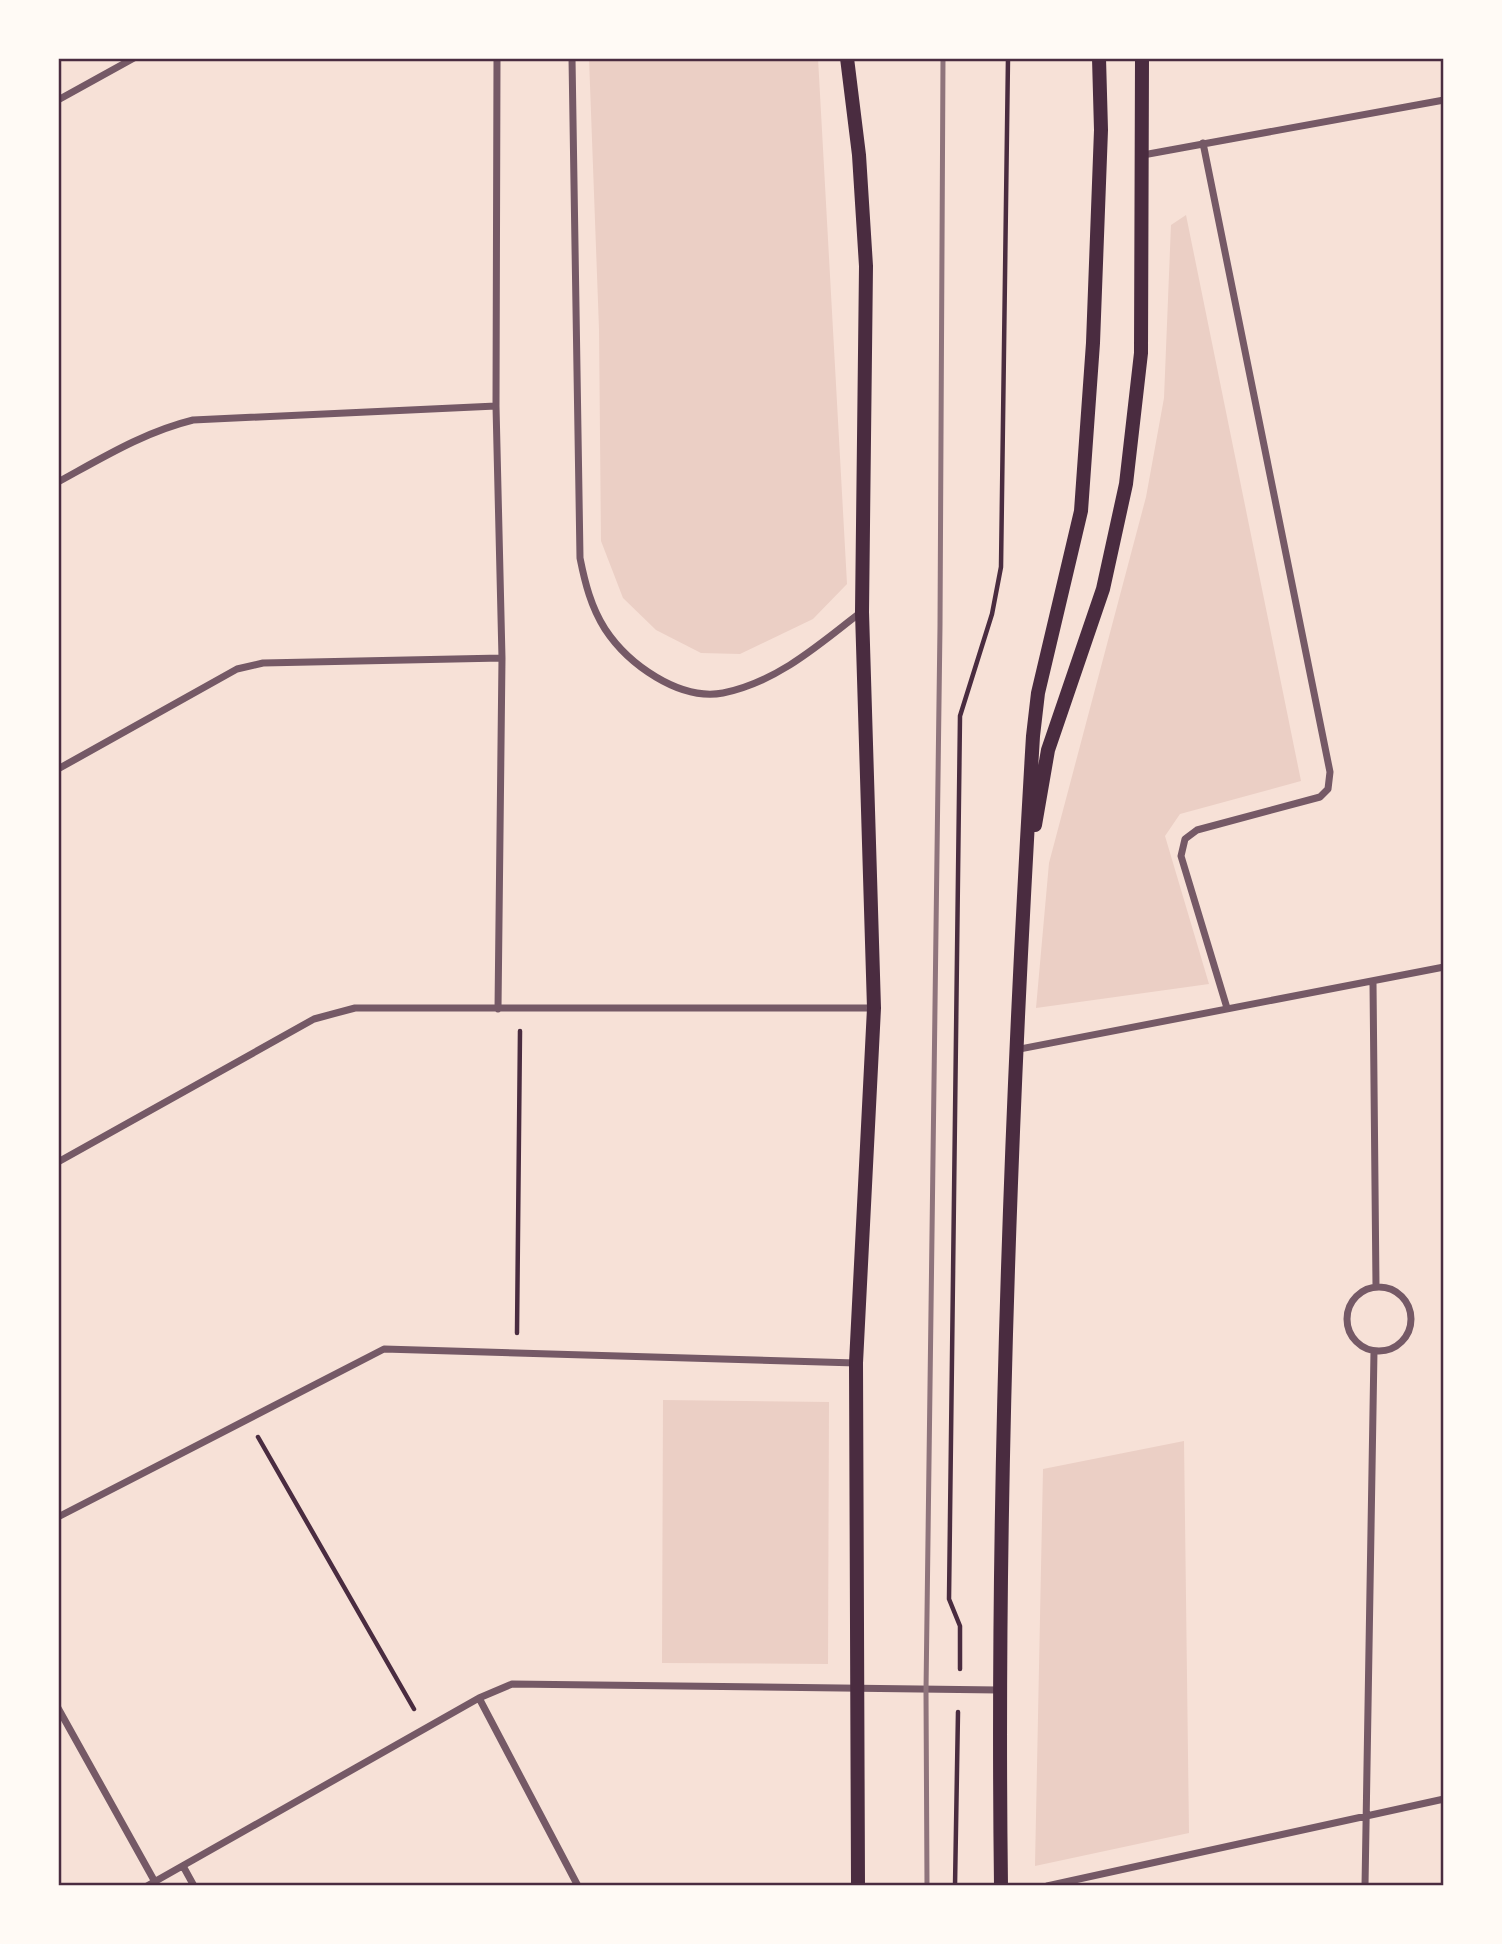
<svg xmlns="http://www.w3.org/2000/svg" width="1502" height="1944" font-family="Manrope,sans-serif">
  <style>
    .green { fill: #ebcfc5 }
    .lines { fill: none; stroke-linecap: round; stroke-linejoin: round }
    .path { stroke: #4a2c40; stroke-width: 4.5 }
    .minor { stroke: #755966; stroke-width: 7 }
    .secondary { stroke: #4a2c40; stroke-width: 14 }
    .rail { stroke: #8f747c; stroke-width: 5 }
    .neatline { fill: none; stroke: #4a2c40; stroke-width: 2.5 }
  </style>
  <rect width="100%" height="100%" fill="#f7e1d7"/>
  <path class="green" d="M589 58H818L847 584 813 619 740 654 701 653 656 630 623 598 601 541 599 329Z
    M1186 215 1301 781 1180 814 1165 836 1209 984 1036 1008 1049 863 1146 497 1164 398 1171 225Z
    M663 1400 829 1402 828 1664 662 1663Z
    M1184 1441 1189 1833 1035 1866 1043 1469Z"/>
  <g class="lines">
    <path class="path" d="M517 1333 520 1031
      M258 1437 414 1709
      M960 1669V1626L949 1599 960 716 992 614 1001 567 1008 58
      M955 1886 958 1712"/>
    <path class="minor" d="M497 58 496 406 502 658 498 1009
      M572 58 580 558C585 583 591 607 605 629 628 664 679 701 723 693 777 682 819 645 861 612
      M58 100 134 58
      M1203 143 1330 772 1328 789 1320 797 1197 830 1185 839 1181 856 1227 1008
      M1143 155 1444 100
      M58 482C102 458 144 432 193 420L496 406
      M58 769 237 669 263 663 502 658
      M1373 982 1376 1286
      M1015 1050 1444 967
      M58 1162 314 1019 355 1008H874
      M1347 1319a32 32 0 1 1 64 0a32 32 0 1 1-64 0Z
      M58 1517 384 1349 856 1363
      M479 1698 578 1886
      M58 1708 155 1882
      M183 1866 194 1886
      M147 1886 479 1698 512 1684 998 1690
      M1047 1886 1444 1799
      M1365 1886 1374 1351"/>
    <path class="secondary" d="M847 58 859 155 866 266 862 612 874 1008 856 1363 858 1886
      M1035 825 1048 750 1103 589 1126 484 1141 353 1142 58
      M1001 1886C996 1503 1010 1119 1033 736L1038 693 1081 511 1093 343 1101 130 1099 58"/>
    <path class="rail" d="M927 1886 926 1691 940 626 943 58"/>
  </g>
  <rect width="1502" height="1944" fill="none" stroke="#fffaf5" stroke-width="119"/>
  <rect x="60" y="60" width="1382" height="1824" class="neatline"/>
</svg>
